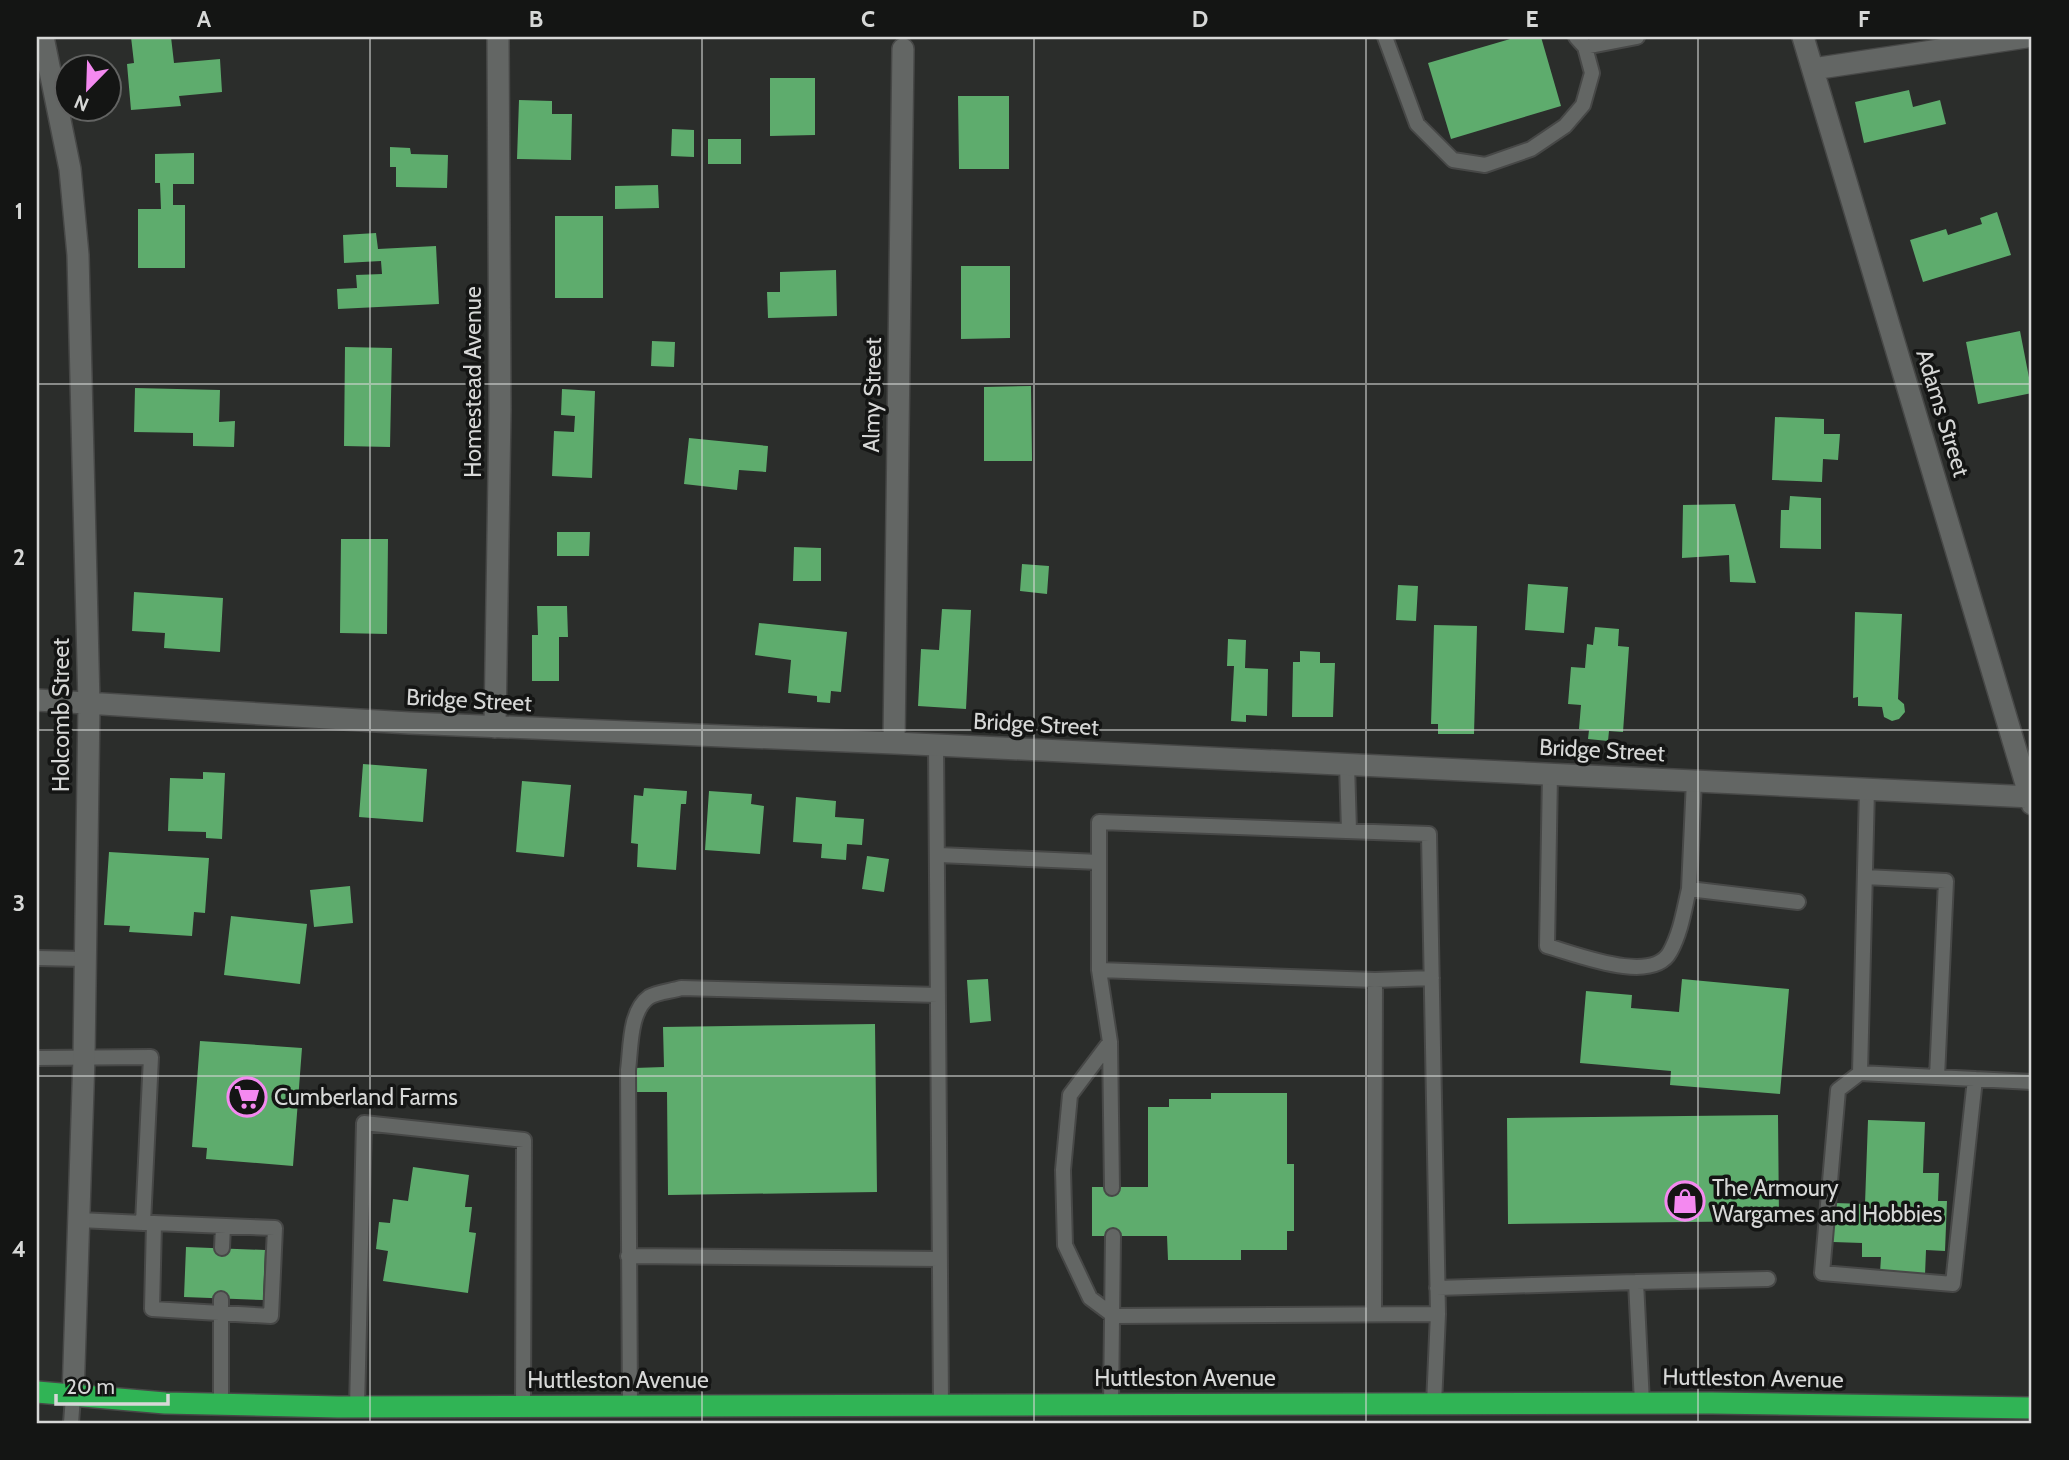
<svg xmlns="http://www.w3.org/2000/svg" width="2069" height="1460" font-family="Cabin,sans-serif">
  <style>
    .building { fill: #5eac6d }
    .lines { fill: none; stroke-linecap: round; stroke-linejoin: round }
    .lane-casing { stroke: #474847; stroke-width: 18 }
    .street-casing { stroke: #474847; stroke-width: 24 }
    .highway-casing { stroke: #474847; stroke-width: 24 }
    .lane { stroke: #636664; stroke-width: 14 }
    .street { stroke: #636664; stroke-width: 21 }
    .highway { stroke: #30b455; stroke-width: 21 }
    .grid { fill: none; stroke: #d7d8d7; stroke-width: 2; stroke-opacity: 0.55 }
    .labels { text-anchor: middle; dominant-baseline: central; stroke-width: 7; stroke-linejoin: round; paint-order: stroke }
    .street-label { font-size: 23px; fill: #d7d8d7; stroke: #141514 }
    .poi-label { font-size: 23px; fill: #d7d8d7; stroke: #141514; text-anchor: start }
    .neatline { fill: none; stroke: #d7d8d7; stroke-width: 2.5 }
    .grid-label { font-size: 23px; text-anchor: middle; font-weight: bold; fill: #d7d8d7 }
  </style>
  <rect width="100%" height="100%" fill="#2b2d2b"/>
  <path class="building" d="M131 37H171L174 63 220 59 222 92 179 96 181 106 131 110 127 64 134 63Z
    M1517 37H1541L1561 106 1451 139 1428 63Z
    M770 78H815V135L770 136Z
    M1909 90 1913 107 1940 100 1946 124 1864 143 1855 102Z
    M958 96H1009V169H959Z
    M519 100 552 101V114H572L571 160 517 159Z
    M672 129 694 130V157L671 156Z
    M708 139H741V164H708Z
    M390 147 410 148 411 154 448 155 447 188 396 187V167H390Z
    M194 153V184H173V205H185V268H138V209H161L160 183H155V154Z
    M658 185 659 208 615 209V186Z
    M1997 212 2011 255 1923 282 1910 240 1946 229 1948 235 1982 224 1980 218Z
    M555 216H603V298H555Z
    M376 233 378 249 436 246 439 304 338 309 337 289 357 288 356 275 382 274 381 261 344 263 343 235Z
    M961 266H1010V338L961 339Z
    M836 270 837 316 768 318 767 292H780V272Z
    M2020 331 2032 393 1978 404 1966 342Z
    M652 341 675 342 674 367 651 366Z
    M345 347 392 348 390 447 344 446Z
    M1031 386 1032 461H984V387Z
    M135 388 220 390 219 422 235 421 234 447 193 446V433L134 432Z
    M562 389 595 391 592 478 552 476 554 431 574 432 575 416 561 415Z
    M1775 417 1824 419V434H1840L1838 460 1823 459 1822 482 1772 480Z
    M689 438 768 446 766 472 739 470 737 490 684 484Z
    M1790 496 1821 498V549L1780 548 1781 510H1789Z
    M1735 504 1756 583 1730 582 1729 555 1682 558 1683 505Z
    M557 532H590L589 556H557Z
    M341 539H388L387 634 340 633Z
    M794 547 821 548V581H793Z
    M1022 564 1049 566 1047 594 1020 591Z
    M1528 584 1568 587 1564 633 1525 630Z
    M1398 585 1418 586 1416 621 1396 620Z
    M134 592 223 598 220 652 164 648 165 633 132 631Z
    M537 606H567L568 637H559V681H532V635H538Z
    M942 609 971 610 966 709 918 706 921 649 939 650Z
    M1855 612 1902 614 1898 699 1904 704 1905 712 1899 719 1892 721 1884 717 1882 707 1858 706V697L1853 698Z
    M759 623 847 632 841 692 831 691 830 703 817 702V696L788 693 791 660 755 655Z
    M1434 625 1477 626 1474 734H1438V724H1431Z
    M1595 627 1619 629 1618 646 1629 647 1623 732 1609 731 1608 741 1588 739 1589 730 1579 729 1581 705 1568 704 1571 667 1585 668 1587 644 1593 645Z
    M1228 639 1246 640 1245 668 1268 669 1267 716 1246 715V722L1231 721 1234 666H1227Z
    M1300 651 1320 652V663H1335L1333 717H1292L1293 662H1300Z
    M363 764 427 769 423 822 359 817Z
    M203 772 225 773 222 839 206 838V832L168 831 170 778 203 779Z
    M522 781 571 785 564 857 516 852Z
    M644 788 687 791 686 804H681L676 870 637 867 638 844 631 843 634 795 643 796Z
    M709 791 752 794 751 804 764 806 760 854 705 850Z
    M796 797 836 801 835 817 864 819 862 845 847 844 846 860 821 858 822 844 793 842Z
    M109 852 209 858 205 913 194 912 192 936 129 932 130 926 104 925Z
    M867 856 889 859 884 892 862 889Z
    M350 886 353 923 314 927 310 890Z
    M231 916 307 924 300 984 224 975Z
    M988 979 991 1021 970 1023 967 980Z
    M1682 979 1789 989 1780 1094 1670 1085 1671 1071 1580 1063 1586 991 1632 995 1631 1008 1679 1012Z
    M875 1024 877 1192 668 1195 667 1092H635L634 1068 664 1067 663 1027Z
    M200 1041 302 1048 293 1166 206 1159 207 1148 192 1147Z
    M1211 1093H1287V1164H1294V1231H1287V1250H1241V1260H1168L1167 1236H1092V1187H1148V1107H1169V1099H1211Z
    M1778 1115 1779 1221 1508 1224 1507 1118Z
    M1868 1120 1925 1122 1923 1173H1939L1938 1201H1947L1945 1251 1926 1250 1925 1275 1880 1273 1881 1257H1862V1243L1833 1242 1835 1203 1865 1204Z
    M413 1167 469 1175 465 1207H472L469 1232 476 1233 468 1293 383 1281 388 1251 376 1249 379 1222 390 1223 393 1199 408 1201Z
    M186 1247 265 1250 263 1300 184 1297Z"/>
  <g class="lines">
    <g class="lane-casing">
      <path id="lane" d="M1385 37 1417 124 1453 160 1485 165 1531 149 1565 126 1583 105 1592 73 1585 47
        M1576 37 1585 47 1637 37
        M936 745 941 1405
        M1347 764 1349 831
        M1550 774 1547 946C1576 954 1652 985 1670 952 1681 932 1684 910 1689 889
        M1694 780 1689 889 1798 902
        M1867 789 1860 1073 2032 1082
        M939 855 1099 862
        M1865 877 1946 881 1937 1077
        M37 958 85 959
        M1099 970 1375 980 1432 978
        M1110 1042 1070 1095 1063 1170 1065 1245 1090 1298 1114 1316 1438 1314 1434 1404
        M37 1058 151 1057 143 1223 79 1220
        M1860 1073 1838 1090 1822 1273 1953 1284 1975 1079
        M1112 1188 1110 1042 1099 970V822L1429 834 1438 1314
        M143 1223H154L275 1228 271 1316 152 1309 154 1223
        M222 1248 223 1226
        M628 1256 940 1259
        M1437 1288 1636 1282
        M221 1299V1405
        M1374 1314 1375 980
        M1642 1403 1636 1282 1768 1279
        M1111 1405 1113 1236
        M630 1406 628 1070C631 1049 629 1011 649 997 657 992 672 991 681 988L938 995
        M357 1407 364 1123 524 1140 523 1406
        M71 1423 73 1397"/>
    </g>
    <g class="street-casing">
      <path id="street" d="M43 37 70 169 78 255 89 704 84 1057 73 1397
        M1803 37 2032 804
        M1813 69 2026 37
        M37 700 409 723 894 743 2032 797
        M495 727 500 409 498 37
        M894 743 903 49"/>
    </g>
    <g class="highway-casing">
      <path id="highway" d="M37 1392 165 1403 338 1407 1712 1403 2032 1408"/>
    </g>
    <use href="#lane" class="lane"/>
    <use href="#street" class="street"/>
    <use href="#highway" class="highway"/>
  </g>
  <path class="grid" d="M370 37V1423M702 37V1423M1034 37V1423M1366 37V1423M1698 37V1423M37 384H2032M37 730H2032M37 1076H2032"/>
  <defs>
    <g id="supermarket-ring" transform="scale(2.0125)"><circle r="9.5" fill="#141514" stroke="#f489f0" stroke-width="1.5"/><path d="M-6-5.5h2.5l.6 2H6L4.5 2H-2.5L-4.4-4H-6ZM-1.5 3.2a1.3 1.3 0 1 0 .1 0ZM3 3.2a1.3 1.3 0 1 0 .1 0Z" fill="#f489f0"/></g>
    <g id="shop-ring" transform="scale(2.0125)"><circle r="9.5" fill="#141514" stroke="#f489f0" stroke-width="1.5"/><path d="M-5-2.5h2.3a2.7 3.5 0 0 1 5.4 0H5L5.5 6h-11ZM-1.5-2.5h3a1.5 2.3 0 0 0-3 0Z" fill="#f489f0"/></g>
  </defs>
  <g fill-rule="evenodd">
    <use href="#supermarket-ring" x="247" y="1097"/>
    <use href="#shop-ring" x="1685" y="1201"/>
  </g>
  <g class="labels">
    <g class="street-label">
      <text transform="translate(473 382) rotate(-90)">Homestead Avenue</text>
      <text transform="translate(872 395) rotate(-89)">Almy Street</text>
      <text transform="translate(1943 413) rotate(73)">Adams Street</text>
      <text transform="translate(469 700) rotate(3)">Bridge Street</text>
      <text transform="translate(61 715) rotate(-90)">Holcomb Street</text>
      <text transform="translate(1036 724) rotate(3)">Bridge Street</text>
      <text transform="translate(1602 750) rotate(3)">Bridge Street</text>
      <text x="1185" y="1378">Huttleston Avenue</text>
      <text transform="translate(1753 1378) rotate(1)">Huttleston Avenue</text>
      <text x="618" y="1380">Huttleston Avenue</text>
    </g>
    <g class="poi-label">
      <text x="274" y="1097">Cumberland Farms</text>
      <text x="1712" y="1188">The Armoury<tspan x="1712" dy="26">Wargames and Hobbies</tspan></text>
    </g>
  </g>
  <rect width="2069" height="1460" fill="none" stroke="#141514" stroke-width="77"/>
  <g transform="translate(88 88) rotate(203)"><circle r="33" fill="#141514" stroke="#626362" stroke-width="2"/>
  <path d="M0-5L12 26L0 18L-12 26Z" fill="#f489f0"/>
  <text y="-10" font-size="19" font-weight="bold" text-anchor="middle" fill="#d7d8d7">N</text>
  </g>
  <path d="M56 1394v10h112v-10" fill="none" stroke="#d7d8d7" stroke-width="3.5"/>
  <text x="66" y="1394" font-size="21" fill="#d7d8d7" stroke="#141514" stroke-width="5" paint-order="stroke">20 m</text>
  <rect x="38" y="38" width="1992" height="1384" class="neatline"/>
  <g class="grid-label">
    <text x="204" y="27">A</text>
    <text x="536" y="27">B</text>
    <text x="868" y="27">C</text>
    <text x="1200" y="27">D</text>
    <text x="1532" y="27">E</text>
    <text x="1864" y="27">F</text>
    <text x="19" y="219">1</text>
    <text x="19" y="565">2</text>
    <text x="19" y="911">3</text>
    <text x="19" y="1257">4</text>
  </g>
</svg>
